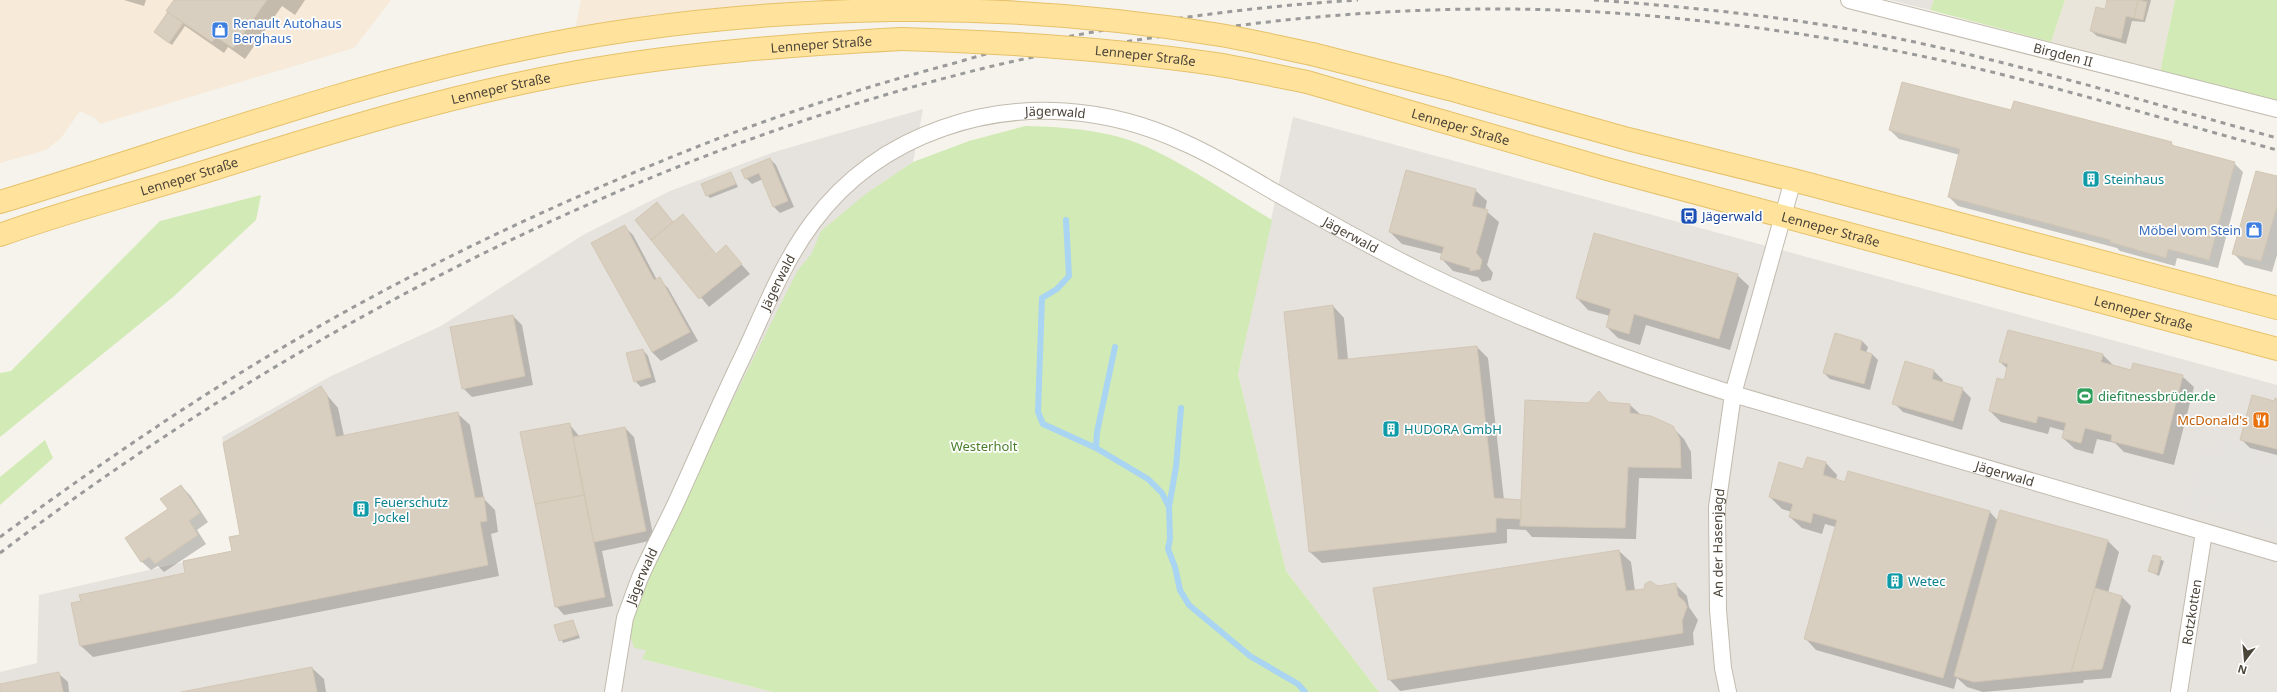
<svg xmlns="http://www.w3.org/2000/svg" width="2277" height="692" font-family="'Noto Sans',sans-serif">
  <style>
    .residential { fill: #eae5da }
    .commercial { fill: #f7ead8 }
    .industrial { fill: #e6e2dd }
    .green { fill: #d2eab5 }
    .parking { fill: #e5e3e0 }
    .shadow { fill: #0003 }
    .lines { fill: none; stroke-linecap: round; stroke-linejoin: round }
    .stream { stroke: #a9d4f2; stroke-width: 6 }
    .building { fill: #d8cfc1; stroke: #d3c7b4 }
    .minor-casing { stroke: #c2bbae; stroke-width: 18 }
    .primary-casing { stroke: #e6c16a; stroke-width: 24 }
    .minor { stroke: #fff; stroke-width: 16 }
    .primary { stroke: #ffe39c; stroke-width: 22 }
    .rail { stroke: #9a9a9a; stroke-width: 3; stroke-dasharray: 5 5; stroke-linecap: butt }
    .primary-bridge-casing { stroke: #e6c16a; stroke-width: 24; stroke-linecap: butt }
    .primary-bridge { stroke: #ffe39c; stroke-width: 22 }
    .labels { text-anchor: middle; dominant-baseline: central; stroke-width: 3.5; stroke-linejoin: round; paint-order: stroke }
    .shop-label { font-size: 13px; fill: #366cbe; stroke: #fff; text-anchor: start }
    .street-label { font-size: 13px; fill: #4b4439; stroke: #fff }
    .culture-label { font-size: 13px; fill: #0d838f; stroke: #fff; text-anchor: start }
    .transit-label { font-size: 13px; fill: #164399; stroke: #fff; text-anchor: start }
    .leisure-label { font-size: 13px; fill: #27864d; stroke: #fff; text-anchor: start }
    .food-label { font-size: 13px; fill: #c56008; stroke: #fff; text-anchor: end }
    .park-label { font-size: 13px; fill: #4a7f2a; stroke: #fff }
  </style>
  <rect width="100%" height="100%" fill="#f6f3ec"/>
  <path class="residential" d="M2065 0H2175L2160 72 2051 42Z"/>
  <path class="commercial" d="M0 0H391L354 48 100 124 95 118 80 111 61 138 46 150 0 163Z
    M581 0H811L680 13 574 35Z"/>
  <path class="industrial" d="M1890 0H1934L1930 10Z
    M923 109 913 162 867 193 642 659 773 692H0V672L37 663 39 595 232 551 240 535 222 437 331 376 441 326 583 235 670 191 774 152Z
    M1293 117 2277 385V692H1379L1286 571 1238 374Z"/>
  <path class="green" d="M1934 0H2065L2051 42 1930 10Z
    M2175 0H2277V104L2160 72Z
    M1025 126C1066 127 1111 130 1149 148 1192 168 1232 196 1272 220L1238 374 1286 571 1379 692H773L642 659 646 650 634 648 628 627C679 506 738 388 798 270L812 253 821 231 867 193 913 162 969 141Z
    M261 195 256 220 173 297 0 437V373L11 371 160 221Z
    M45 440 53 458 0 505V477Z"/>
  <path class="parking" d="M2226 436 2229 442 2235 439 2238 443 2259 449 2264 462 2271 463 2267 451 2277 454 2276 533 2271 527 2266 530 2262 524 2256 528 2252 522 2247 525 2243 520 2239 522 2235 516 2226 521 2222 515 2215 519 2211 512 2206 515 2203 510 2214 502 2211 500 2204 502 2198 516 2183 511 2193 487 2204 447 2224 452 2219 440Z"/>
  <path class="shadow" d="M124 0H146L144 6Z
    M175 0H305L295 15 282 6 245 59 228 47 224 53 185 26 172 45 158 35 155 32Z
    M2108 0H2151L2145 22 2132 21 2126 44 2097 36 2091 31 2106 10Z
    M2012 111 2171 143 2176 148 2234 163 2243 172 2218 268 2177 258 2175 266 2120 251 2117 248 1958 206 1949 197 1960 155 1899 139 1890 130Z
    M770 159 776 165 794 207 780 213 774 207 763 179 752 184 746 178Z
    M731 173 738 187 710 198 707 195Z
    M2277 177V255L2272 272 2245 265 2233 253Z
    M1475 190 1487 201 1485 210 1499 222 1487 265 1493 273 1491 280 1482 282 1478 277 1453 271 1442 259 1443 254 1402 244 1390 232Z
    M663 210 674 223 716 255 726 247 750 274 709 307 636 220Z
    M624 226 633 235 657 280 659 279 668 288 698 341 661 361 652 352Z
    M1737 275 1749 286 1730 350 1646 325 1640 345 1618 338 1607 327 1610 316 1588 310 1577 298Z
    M1333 306 1344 318 1348 360 1477 347 1488 358 1504 500 1522 501 1588 404 1630 405 1641 415 1672 427 1684 439 1691 452 1692 479 1639 478 1636 539 1532 537 1526 530 1507 529V543L1322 563 1310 552Z
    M513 316 522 325 533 385 472 397 463 388Z
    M1862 341 1868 347 1866 353 1872 354 1878 360 1870 390 1830 379 1824 373Z
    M643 350 648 356 656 382 641 387 635 381Z
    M2103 355 2114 366 2132 371 2182 376 2194 387 2174 465 2124 452 2115 443 2097 439 2093 454 2075 449 2063 438 2065 431 2050 427 2048 434 2001 422 1990 411 2005 381 2008 369 2000 362Z
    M1934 371 1943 380 1942 383 1962 389 1971 398 1962 430 1903 412 1894 403Z
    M321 388 338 408 344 436 458 414 470 425 484 499 495 510 498 532 491 534 499 576 93 657 81 646 186 573 234 552Z
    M2277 400V455L2250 448 2241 439Z
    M570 425 579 436 625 428 634 437 654 540 602 551 613 606 564 615 556 606Z
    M1807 458 1826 463 1837 475 1836 480 1846 483 1849 472 1990 512 1998 521 2108 541 2119 552 2108 593 2122 597 2131 606 2111 678 2084 680 2083 683 1983 692 1967 687 1957 678 1954 689 1816 650 1805 638 1836 527 1825 524 1822 534 1802 528 1790 517 1792 512 1782 509 1770 497 1804 470Z
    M181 486 190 495 208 522 197 530 206 544 164 572 158 566 151 570 142 562 126 538 169 510Z
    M1619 551 1631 562 1635 591 1675 584 1687 596 1689 607 1698 620 1693 633 1694 645 1400 691 1389 679Z
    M2153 556 2164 561 2159 576 2149 571Z
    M573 621 580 638 563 643 556 626Z
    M312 668 324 679 326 692H187Z
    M59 674 68 682 69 692H0V685Z"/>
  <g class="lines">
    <path class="stream" d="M1066 220 1069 276 1057 289 1042 298 1038 412 1043 424 1096 448 1148 479 1162 493 1169 507 1170 539 1168 549 1175 567 1180 590 1189 605 1250 656 1298 684 1305 692
      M1096 448 1097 432 1115 347
      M1169 507 1176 467 1181 408"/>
  </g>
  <path class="building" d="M174 0H267L233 48 216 37 212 42 166 11Z
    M2107 0H2138L2134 18 2126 16 2121 39 2090 31 2096 7 2105 9Z
    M2138 0 2147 2 2143 20 2134 18Z
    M168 12 183 23 169 43 154 32Z
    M1902 82 2011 110 2014 101 2172 142 2171 145 2235 162 2209 260 2168 249 2166 258 2110 242 2111 240 1948 197 1960 149 1889 130Z
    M770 158 788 201 773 207 759 173 745 179 741 170Z
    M1406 170 1476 189 1472 206 1488 210 1476 253 1482 260 1480 269 1470 271V268L1440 259 1444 247 1389 232Z
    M2256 171 2277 176V206L2261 261 2232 254Z
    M731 172 736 184 706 196 701 184Z
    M657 202 673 222 651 240 635 220Z
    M683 214 716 254 726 245 742 264 699 299 651 240Z
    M625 225 654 280 660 277 690 332 652 352 591 243Z
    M1594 233 1738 274 1719 339 1634 314 1629 334 1606 327 1611 309 1576 298Z
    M1333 305 1338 360 1477 346 1494 498 1521 500V519L1496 518V532L1309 552 1284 312Z
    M513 315 525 376 462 389 450 327Z
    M2008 330 2103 354 2101 362 2131 370 2133 363 2183 375 2163 454 2111 441 2112 435 2085 428 2081 443 2062 438 2066 423 2038 416 2036 423 1989 411 1997 378 2004 380 2008 364 1999 362Z
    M1835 333 1862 341 1860 350 1872 354 1864 384 1823 373Z
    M643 349 651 377 634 382 626 353Z
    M1905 361 1934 370 1932 379 1963 388 1953 421 1892 404Z
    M321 386 327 395 336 437 458 412 475 498 484 497 487 521 480 522 488 565 80 646 71 603 81 601 79 595 185 573 183 561 232 551 229 537 240 535 223 443Z
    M1599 391 1608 402 1630 404V413L1651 416 1673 426 1680 439 1681 468 1628 467 1625 528 1520 526 1525 400 1588 403Z
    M2252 395 2274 401 2275 398 2277 399V449L2240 440Z
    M570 423 584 495 535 504 520 432Z
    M625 427 646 531 594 542 573 437Z
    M1807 457 1826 462 1823 475 1845 482 1848 471 1990 511 1943 678 1804 639 1837 520 1813 513 1811 523 1789 517 1793 504 1769 497 1779 462 1803 469Z
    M181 485 200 513 189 521 198 535 155 564 149 557 141 562 125 538 168 509 160 499Z
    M584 495 605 597 555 607 535 504Z
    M2000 510 2108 540 2071 672 1974 682 1954 676Z
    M1619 550 1626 591 1644 589 1645 584 1650 581 1658 586 1676 583 1678 596 1685 602 1687 607 1682 621 1683 633 1388 680 1373 588Z
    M2153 555 2161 557 2157 574 2148 571Z
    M2095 588 2122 596 2102 669 2071 672Z
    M573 620 578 635 559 641 554 625Z
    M312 667 317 692H181Z
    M59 672 63 692H0V684Z"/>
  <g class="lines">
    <g class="minor-casing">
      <g id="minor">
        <path id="s1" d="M1849 0 2277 109"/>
        <path id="s2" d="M613 692 625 618 639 580C650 554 664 529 676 503 699 453 720 403 744 354 765 309 783 262 813 222 846 178 891 146 943 128 1022 100 1109 107 1185 143 1217 157 1248 177 1278 194 1326 221 1373 248 1422 272 1523 321 1626 360 1733 394L2277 553"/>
        <path id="s3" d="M1728 692 1723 668 1718 610 1717 507 1733 394 1793 180"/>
        <path id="s4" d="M2179 692 2204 532"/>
      </g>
    </g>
    <g class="primary-casing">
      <g id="primary">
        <path d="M1312 54 1449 89 1628 139 1793 180 2277 308"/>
        <path id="s5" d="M1307 82 1607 169 2277 349"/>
        <path d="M0 202C170 151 335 89 509 52 636 24 765 12 894 10"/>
        <path id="s6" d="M0 235C67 211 136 193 204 172 327 133 450 95 577 72 683 53 793 45 901 39"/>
      </g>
    </g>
    <use href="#minor" class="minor"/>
    <use href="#primary" class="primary"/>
    <path class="rail" d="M1594 0C1692 7 1790 17 1886 36 2018 63 2147 102 2277 138
      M0 537C98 465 198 396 304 335 430 262 563 200 699 146 778 115 858 89 940 67 963 61 987 53 1011 48 1125 24 1242 7 1358 0
      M0 553C291 332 641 150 997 65 1056 51 1117 43 1177 34 1341 9 1507 1 1673 18 1794 30 1914 51 2031 82 2113 103 2195 128 2277 150"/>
    <g class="primary-bridge-casing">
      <g id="primary-bridge">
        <path d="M894 10C1003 9 1113 17 1220 35 1251 40 1282 48 1312 54"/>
        <path id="s7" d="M901 39C1006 42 1111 49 1215 64 1246 69 1277 76 1307 82"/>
      </g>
    </g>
    <use href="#primary-bridge" class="primary-bridge"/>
  </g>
  <defs>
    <g id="shop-square" transform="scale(0.9)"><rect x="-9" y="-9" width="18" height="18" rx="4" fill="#3f7fe0" stroke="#fff"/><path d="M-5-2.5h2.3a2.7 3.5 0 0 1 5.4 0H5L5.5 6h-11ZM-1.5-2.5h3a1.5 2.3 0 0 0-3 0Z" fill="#fff"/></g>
    <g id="building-square" transform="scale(0.9)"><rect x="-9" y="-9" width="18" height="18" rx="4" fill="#0f9aa8" stroke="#fff"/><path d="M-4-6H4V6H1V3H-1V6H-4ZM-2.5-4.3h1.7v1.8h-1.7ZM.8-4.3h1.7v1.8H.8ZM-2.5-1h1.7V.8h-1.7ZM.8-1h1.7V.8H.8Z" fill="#fff"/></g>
    <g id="bus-square" transform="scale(0.9)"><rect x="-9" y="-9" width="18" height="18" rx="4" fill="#1a4fb4" stroke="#fff"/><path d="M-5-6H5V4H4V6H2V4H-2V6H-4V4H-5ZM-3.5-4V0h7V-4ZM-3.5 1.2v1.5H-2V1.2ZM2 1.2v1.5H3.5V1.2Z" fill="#fff"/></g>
    <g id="stadium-square" transform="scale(0.9)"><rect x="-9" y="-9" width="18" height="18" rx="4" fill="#2e9e5b" stroke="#fff"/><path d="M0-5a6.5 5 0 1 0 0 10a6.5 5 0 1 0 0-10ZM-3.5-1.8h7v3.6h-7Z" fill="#fff"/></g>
    <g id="restaurant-square" transform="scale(0.9)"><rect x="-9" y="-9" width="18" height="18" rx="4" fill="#e8710a" stroke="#fff"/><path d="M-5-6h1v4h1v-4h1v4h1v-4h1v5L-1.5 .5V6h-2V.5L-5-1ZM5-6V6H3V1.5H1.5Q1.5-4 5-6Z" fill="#fff"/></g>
  </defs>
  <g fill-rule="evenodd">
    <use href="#shop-square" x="220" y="30"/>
    <use href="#building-square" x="2091" y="179"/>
    <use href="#bus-square" x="1689" y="216"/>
    <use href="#shop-square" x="2254" y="230"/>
    <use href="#stadium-square" x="2085" y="396"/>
    <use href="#restaurant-square" x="2261" y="420"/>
    <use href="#building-square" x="1391" y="429"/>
    <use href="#building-square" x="361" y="509"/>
    <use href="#building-square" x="1895" y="581"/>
  </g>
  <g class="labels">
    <g class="shop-label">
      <text x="233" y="23">Renault Autohaus<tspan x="233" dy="15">Berghaus</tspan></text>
      <text x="2241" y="230" text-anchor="end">Möbel vom Stein</text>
    </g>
    <g class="street-label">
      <text stroke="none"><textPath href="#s6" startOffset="846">Lenneper Straße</textPath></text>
      <text stroke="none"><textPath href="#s1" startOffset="221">Birgden II</textPath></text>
      <text stroke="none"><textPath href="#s7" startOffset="245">Lenneper Straße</textPath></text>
      <text stroke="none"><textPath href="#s6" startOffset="522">Lenneper Straße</textPath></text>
      <text stroke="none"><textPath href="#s2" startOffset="791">Jägerwald</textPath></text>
      <text stroke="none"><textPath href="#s5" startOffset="160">Lenneper Straße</textPath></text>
      <text stroke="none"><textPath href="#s6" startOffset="198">Lenneper Straße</textPath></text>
      <text stroke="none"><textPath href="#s5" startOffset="544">Lenneper Straße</textPath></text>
      <text stroke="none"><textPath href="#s2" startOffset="1115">Jägerwald</textPath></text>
      <text stroke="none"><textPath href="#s2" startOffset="444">Jägerwald</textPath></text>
      <text stroke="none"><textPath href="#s5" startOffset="868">Lenneper Straße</textPath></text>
      <text stroke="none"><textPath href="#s2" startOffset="1813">Jägerwald</textPath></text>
      <text stroke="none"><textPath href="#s3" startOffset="150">An der Hasenjagd</textPath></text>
      <text stroke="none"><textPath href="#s2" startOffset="120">Jägerwald</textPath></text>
      <text stroke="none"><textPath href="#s4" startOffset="81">Rotzkotten</textPath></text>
    </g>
    <g class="culture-label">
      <text x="2104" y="179">Steinhaus</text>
      <text x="1404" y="429">HUDORA GmbH</text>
      <text x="374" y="502">Feuerschutz<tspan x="374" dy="15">Jockel</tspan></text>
      <text x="1908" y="581">Wetec</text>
    </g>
    <g class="transit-label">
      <text x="1702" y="216">Jägerwald</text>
    </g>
    <g class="leisure-label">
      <text x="2098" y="396">diefitnessbrüder.de</text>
    </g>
    <g class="food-label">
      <text x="2248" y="420">McDonald's</text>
    </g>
    <g class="park-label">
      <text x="984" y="446">Westerholt</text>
    </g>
  </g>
  <g transform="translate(2245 660) rotate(196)" stroke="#ffffff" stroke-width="3" paint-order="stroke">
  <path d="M0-3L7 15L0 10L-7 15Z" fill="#4b4439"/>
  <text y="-6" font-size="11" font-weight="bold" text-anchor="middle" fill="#4b4439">N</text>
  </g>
</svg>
